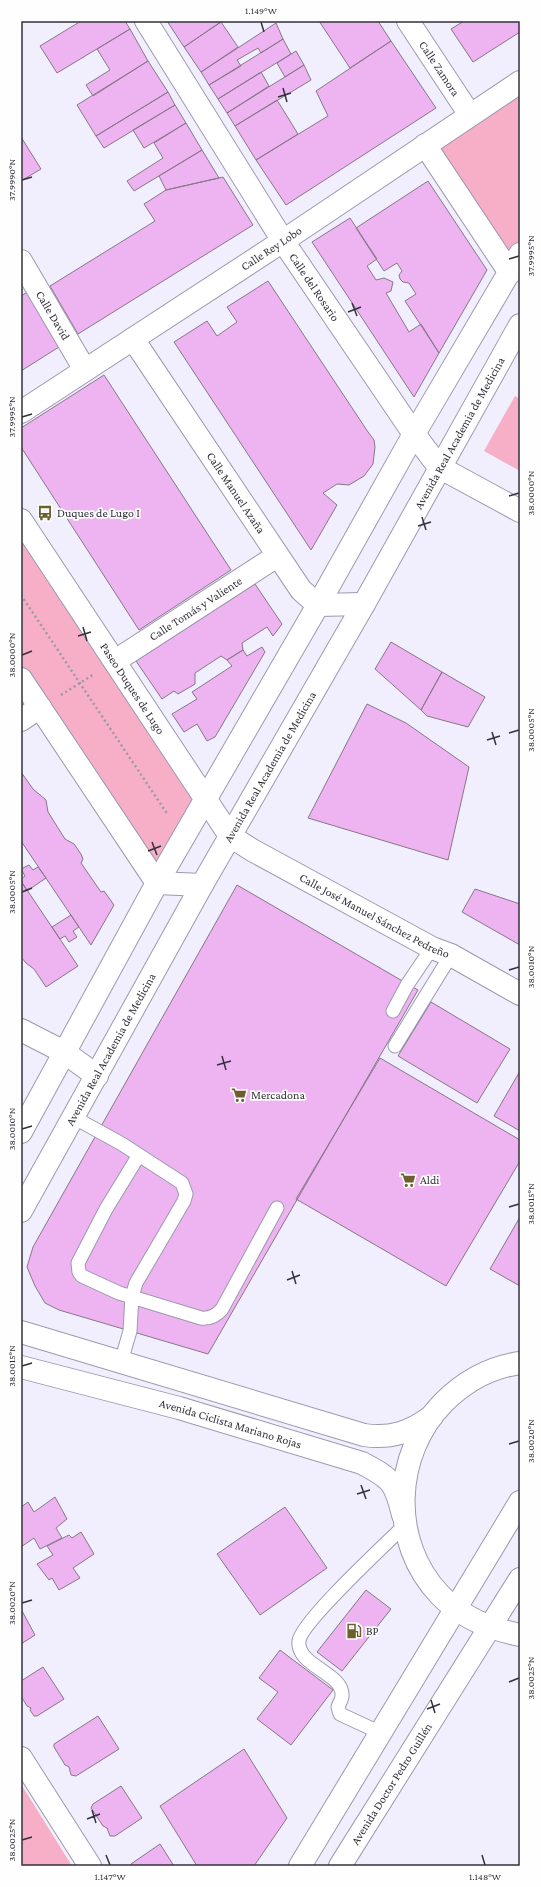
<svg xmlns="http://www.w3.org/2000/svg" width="541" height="1887" font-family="'Crimson Pro',serif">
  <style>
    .green { fill: #f7aec7 }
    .building { fill: #edb4f1; stroke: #877788 }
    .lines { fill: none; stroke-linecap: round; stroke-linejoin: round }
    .lane-casing { stroke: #9c99af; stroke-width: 15 }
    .street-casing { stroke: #9c99af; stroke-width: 24 }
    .secondary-casing { stroke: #9c99af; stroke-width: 24 }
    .primary-casing { stroke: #9c99af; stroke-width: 24 }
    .path { stroke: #9b99a5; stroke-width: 2.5; stroke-dasharray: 2 3; stroke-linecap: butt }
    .lane { stroke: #fff; stroke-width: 13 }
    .street { stroke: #fff; stroke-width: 22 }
    .secondary { stroke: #fff; stroke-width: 22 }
    .primary { stroke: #fff; stroke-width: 22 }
    .ticks { fill: none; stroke: #33323b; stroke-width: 1.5 }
    .labels { text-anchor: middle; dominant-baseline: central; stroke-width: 3.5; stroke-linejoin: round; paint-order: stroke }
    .street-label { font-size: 12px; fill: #33323b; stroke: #fefefe }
    .poi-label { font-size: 12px; fill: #33323b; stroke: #fefefe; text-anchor: start }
    .neatline { fill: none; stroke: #33323b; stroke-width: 1.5 }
    .ticks-label { font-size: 10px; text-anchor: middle; fill: #33323b }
  </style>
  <rect width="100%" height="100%" fill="#f1effd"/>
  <path class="green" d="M520 82V254L510 273 425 145Z
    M515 396 520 399V471L484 451Z
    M21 520 206 800 157 883 21 679Z
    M21 1784 72 1866H21Z"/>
  <path class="building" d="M81 21H125L130 29 57 73 40 46Z
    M167 21H222L184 47Z
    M319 21H378L391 41 350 68Z
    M464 21H520V32L473 62 451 29Z
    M221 22 238 47 201 72 184 47Z
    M276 23 283 39 261 53 258 48 237 60 241 66 209 85 201 72Z
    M130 29 148 61 93 96 86 85 110 70 97 49Z
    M283 39 291 54 218 99 209 85Z
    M391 41 436 108 286 205 256 160 328 116 316 91Z
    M296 51 304 65 285 77 277 63Z
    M148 61 168 92 96 136 77 105Z
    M304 65 311 80 235 126 227 113Z
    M261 72 269 86 227 113 218 99Z
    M168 92 175 105 104 148 96 136Z
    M277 100 298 134 256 160 235 126Z
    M175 105 186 123 144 148 133 130Z
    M186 123 202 150 134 191 127 181 163 158 154 143Z
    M21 137 41 169 21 181Z
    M202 150 219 178 166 190 159 176Z
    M223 177 253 225 78 334 50 286 155 221 144 204 166 190Z
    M428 181 487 270 439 353 405 301 416 294 409 283 403 282 400 279 399 275 402 271 397 263 384 271 356 228Z
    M350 218 377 259 367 266 376 280 384 278 393 282 391 291 386 293 409 332 421 324 439 353 414 397 312 242Z
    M268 281 368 432 374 440 375 447 373 464 364 476 349 485 337 484 323 493 337 505 311 550 174 342 207 321 217 336 237 322 227 307Z
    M29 291 62 345 21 371V296Z
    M104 375 231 570 139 630 21 447V428Z
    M255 584 282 624 273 636 267 627 242 643 243 650 227 660 221 656 195 673V684L178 694 174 691 162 699 136 661Z
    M391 642 442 672 421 710 375 669Z
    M262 647 265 652 215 737 207 741 197 724 184 732 172 714 197 699 192 692 232 666 227 660 243 650 247 656Z
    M442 672 485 697 468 727 427 716 421 710Z
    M367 704 406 723 469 767 448 860 308 818Z
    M21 772 33 789 46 800 48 812 65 839 74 844 81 854 83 859 81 863 101 892 104 891 114 905 91 945 21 841Z
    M29 865 33 870 38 867 46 878 27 891 21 881V879L25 876 21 869Z
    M21 881 78 966 46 987 34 969 26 963 21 957Z
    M237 885 418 990 208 1354 59 1310 45 1303 35 1286 27 1267 33 1247Z
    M475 889 520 904V945L462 912Z
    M71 915 79 927 73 931 77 937 69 942 65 936 60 939 52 927Z
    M431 1002 510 1049 477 1103 398 1056Z
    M380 1058 520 1140V1161L446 1286 296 1199Z
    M520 1071V1131L494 1116Z
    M520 1217V1286L490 1269Z
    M55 1497 67 1519 56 1528 62 1538 40 1549 34 1538 21 1547V1507L28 1502 34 1512Z
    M285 1507 327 1568 260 1615 217 1554Z
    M81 1532 94 1554 73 1568 80 1578 59 1590 52 1578 49 1580 37 1564 53 1555 47 1546 69 1535 72 1538Z
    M366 1590 391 1609 342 1671 317 1652Z
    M21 1609 35 1635 21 1644Z
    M280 1650 333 1690 291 1745 257 1719 278 1692 259 1678Z
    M43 1667 64 1699 37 1716H34L30 1710 31 1708 27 1706 21 1696V1681Z
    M98 1716 119 1749 76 1776 71 1775 69 1767 65 1765 54 1747V1744Z
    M244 1749 287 1818 254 1866H197L160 1806Z
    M121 1786 142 1818 115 1836H110L107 1828 103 1826 91 1808 93 1804Z
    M160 1844 174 1866H131V1864Z"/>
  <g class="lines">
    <g class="lane-casing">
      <path id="lane" d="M393 1011 407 985 432 948
        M395 1046 451 955
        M73 1117 122 1144 182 1183 186 1194 184 1201 136 1283 132 1296 130 1331 121 1362
        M139 1155 106 1209 78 1263 79 1272 82 1276 119 1293 201 1318C210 1319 216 1316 222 1309L277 1208
        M381 1733 340 1714 338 1707C339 1704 342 1699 342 1696 344 1673 296 1666 299 1641 301 1622 387 1543 405 1525"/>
    </g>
    <g class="street-casing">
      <g id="street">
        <path id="s1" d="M146 21 283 241 414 434 439 467 520 511"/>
        <path id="s2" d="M408 21 470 115"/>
        <path d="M425 145 510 273"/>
        <path id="s3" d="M21 261 85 370"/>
        <path id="s4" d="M133 339 301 590 318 605 364 604"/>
        <path id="s5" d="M21 412 283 241 520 82"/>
        <path id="s6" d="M21 520 230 836 252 850 432 948 451 955 520 994"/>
        <path id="s7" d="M115 661 277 556"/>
        <path d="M21 679 157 883"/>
        <path d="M21 720 40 707"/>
        <path d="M157 883 202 885"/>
        <path d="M21 1030 64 1052 97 1076"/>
        <path d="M21 1132 157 883 318 605 414 434 520 254"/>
        <path id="s8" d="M21 1211 202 885 364 604 520 325"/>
        <path d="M21 1758 90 1866"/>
      </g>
    </g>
    <g class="secondary-casing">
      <g id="secondary">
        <path d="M21 1332 364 1435C391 1439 411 1432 432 1416"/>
        <path id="s9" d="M21 1367 179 1408 362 1463C392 1479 395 1482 403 1515"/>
      </g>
    </g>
    <g class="primary-casing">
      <g id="primary">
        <path d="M520 1363C491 1367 464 1382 443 1403 393 1454 389 1542 440 1595 461 1617 490 1629 520 1635"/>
        <path d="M300 1866 520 1502"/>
        <path id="s10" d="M340 1866 520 1579"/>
      </g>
    </g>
    <path class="path" d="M21 595 168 815
      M61 695 94 674"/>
    <use href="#lane" class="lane"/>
    <use href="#street" class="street"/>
    <use href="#secondary" class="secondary"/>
    <use href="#primary" class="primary"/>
  </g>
  <path class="ticks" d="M261 22 264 32M283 88 287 102M278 97 291 93M22 180 32 177M509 259 519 256M352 303 357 316M348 312 361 307M22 417 32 414M509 496 519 493M422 517 426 530M418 526 431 522M83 627 87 641M78 636 91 632M22 655 32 651M492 732 496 745M509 733 519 730M487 740 500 736M152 842 157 855M148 851 161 846M22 892 32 888M509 970 519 967M222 1056 226 1070M217 1065 231 1061M22 1129 32 1126M509 1207 519 1204M292 1271 296 1284M287 1280 300 1275M22 1366 32 1363M509 1444 519 1441M361 1485 366 1499M357 1494 370 1490M22 1603 32 1600M509 1682 519 1678M431 1700 435 1713M427 1709 440 1704M92 1810 96 1823M87 1819 100 1814M22 1840 32 1837M106 1855 110 1865M482 1855 485 1865"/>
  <defs>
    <g id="bus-bare" transform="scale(1.2)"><path d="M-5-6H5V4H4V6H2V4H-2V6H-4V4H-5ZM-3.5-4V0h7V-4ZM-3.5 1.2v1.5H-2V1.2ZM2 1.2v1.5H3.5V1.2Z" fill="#6d5f2c" stroke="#fefefe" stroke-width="2.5" paint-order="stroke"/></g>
    <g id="supermarket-bare" transform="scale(1.2)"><path d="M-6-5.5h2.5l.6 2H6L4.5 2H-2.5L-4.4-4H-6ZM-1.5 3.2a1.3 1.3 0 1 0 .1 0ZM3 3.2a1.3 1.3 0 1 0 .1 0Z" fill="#6d5f2c" stroke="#fefefe" stroke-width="2.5" paint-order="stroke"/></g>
    <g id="fuel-bare" transform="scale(1.2)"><path d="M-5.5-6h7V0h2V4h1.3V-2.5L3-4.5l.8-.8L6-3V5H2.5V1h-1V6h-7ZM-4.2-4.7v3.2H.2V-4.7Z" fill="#6d5f2c" stroke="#fefefe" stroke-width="2.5" paint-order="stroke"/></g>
  </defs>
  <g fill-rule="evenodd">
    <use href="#bus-bare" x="45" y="513"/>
    <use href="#supermarket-bare" x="239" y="1095"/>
    <use href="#supermarket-bare" x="408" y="1180"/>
    <use href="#fuel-bare" x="354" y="1631"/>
  </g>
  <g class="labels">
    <g class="street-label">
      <text stroke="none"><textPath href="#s2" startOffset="57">Calle Zamora</textPath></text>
      <text stroke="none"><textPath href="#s5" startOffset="299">Calle Rey Lobo</textPath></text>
      <text stroke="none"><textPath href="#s1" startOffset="315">Calle del Rosario</textPath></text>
      <text stroke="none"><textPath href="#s3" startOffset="63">Calle David</textPath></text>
      <text stroke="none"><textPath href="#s8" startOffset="893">Avenida Real Academia de Medicina</textPath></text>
      <text stroke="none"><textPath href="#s4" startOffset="185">Calle Manuel Azaña</textPath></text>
      <text stroke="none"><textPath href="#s7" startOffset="96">Calle Tomás y Valiente</textPath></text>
      <text stroke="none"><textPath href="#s6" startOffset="202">Paseo Duques de Lugo</textPath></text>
      <text stroke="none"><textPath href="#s8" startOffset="509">Avenida Real Academia de Medicina</textPath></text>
      <text stroke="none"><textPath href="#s6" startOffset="544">Calle José Manuel Sánchez Pedreño</textPath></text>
      <text stroke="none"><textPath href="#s8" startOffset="185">Avenida Real Academia de Medicina</textPath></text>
      <text stroke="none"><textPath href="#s9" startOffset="217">Avenida Ciclista Mariano Rojas</textPath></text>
      <text stroke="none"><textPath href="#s10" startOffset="97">Avenida Doctor Pedro Guillén</textPath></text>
    </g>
    <g class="poi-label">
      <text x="57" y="513">Duques de Lugo I</text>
      <text x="251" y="1095">Mercadona</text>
      <text x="420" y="1180">Aldi</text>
      <text x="366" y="1631">BP</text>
    </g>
  </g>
  <rect width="541" height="1887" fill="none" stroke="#fefefe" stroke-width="44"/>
  <rect x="22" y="22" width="497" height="1843" class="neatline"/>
  <g class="ticks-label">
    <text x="261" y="14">1.149°W</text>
    <text transform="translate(11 180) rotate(-90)" y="4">37.9990°N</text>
    <text transform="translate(530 256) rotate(-90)" y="4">37.9995°N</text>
    <text transform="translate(11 417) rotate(-90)" y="4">37.9995°N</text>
    <text transform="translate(530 493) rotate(-90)" y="4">38.0000°N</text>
    <text transform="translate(11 655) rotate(-90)" y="4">38.0000°N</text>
    <text transform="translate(530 730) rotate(-90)" y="4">38.0005°N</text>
    <text transform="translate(11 892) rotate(-90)" y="4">38.0005°N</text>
    <text transform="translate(530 967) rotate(-90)" y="4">38.0010°N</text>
    <text transform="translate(11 1129) rotate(-90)" y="4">38.0010°N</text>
    <text transform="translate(530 1204) rotate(-90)" y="4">38.0015°N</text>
    <text transform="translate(11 1366) rotate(-90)" y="4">38.0015°N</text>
    <text transform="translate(530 1441) rotate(-90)" y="4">38.0020°N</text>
    <text transform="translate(11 1603) rotate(-90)" y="4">38.0020°N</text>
    <text transform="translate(530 1678) rotate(-90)" y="4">38.0025°N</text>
    <text transform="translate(11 1840) rotate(-90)" y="4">38.0025°N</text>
    <text x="110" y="1880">1.147°W</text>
    <text x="485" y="1880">1.148°W</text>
  </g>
</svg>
